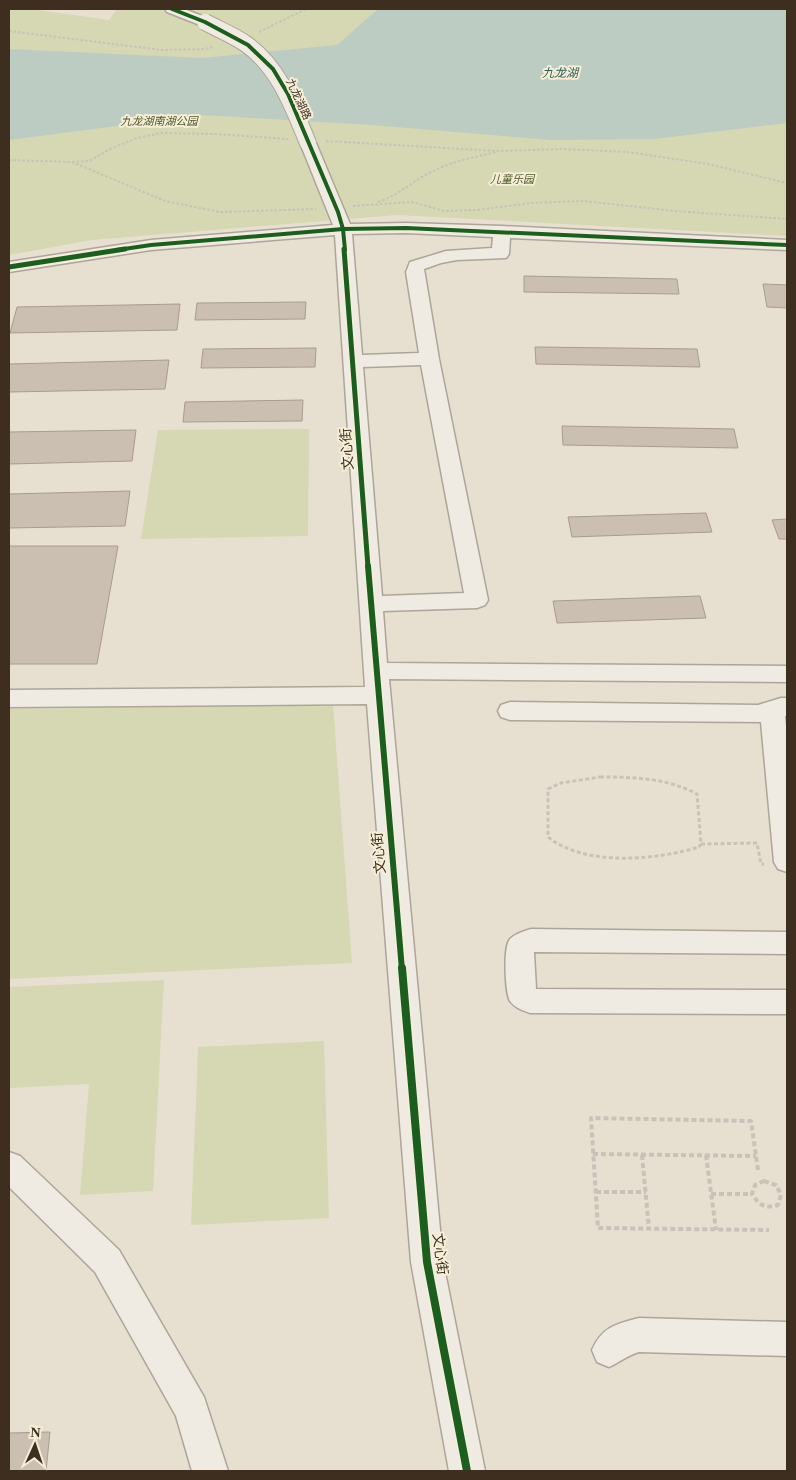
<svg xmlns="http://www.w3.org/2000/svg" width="796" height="1480" font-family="'Times New Roman','Noto Sans SC',serif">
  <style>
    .green { fill: #d6d7b3 }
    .water { fill: #bcccc2 }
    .building { fill: #cbbfb2; stroke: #a89c90 }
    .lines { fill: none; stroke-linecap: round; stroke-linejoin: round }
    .minor-casing { stroke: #ada599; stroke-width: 3 }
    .path-far2 { stroke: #c8c2b9; stroke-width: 2; stroke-dasharray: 2.5 2; stroke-linecap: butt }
    .path-far1 { stroke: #c8c2b9; stroke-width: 3; stroke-dasharray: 4 2.5; stroke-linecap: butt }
    .path { stroke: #c8c2b9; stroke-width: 4; stroke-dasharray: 5 3; stroke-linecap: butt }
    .minor { fill: #efebe3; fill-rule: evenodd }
    .minor-bridge-casing { stroke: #ada599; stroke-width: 18; stroke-linecap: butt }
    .minor-bridge { stroke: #efebe3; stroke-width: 16 }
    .cycleway-far3-casing { stroke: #f7eed8; stroke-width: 5.5 }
    .cycleway-far2-casing { stroke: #f7eed8; stroke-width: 8 }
    .cycleway-far1-casing { stroke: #f7eed8; stroke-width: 9 }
    .cycleway-casing { stroke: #f7eed8; stroke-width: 11 }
    .cycleway-far3 { stroke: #1b5e20; stroke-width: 4 }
    .cycleway-far2 { stroke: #1b5e20; stroke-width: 5 }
    .cycleway-far1 { stroke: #1b5e20; stroke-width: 6 }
    .cycleway { stroke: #1b5e20; stroke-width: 8 }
    .labels { text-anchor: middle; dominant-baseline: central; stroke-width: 4; stroke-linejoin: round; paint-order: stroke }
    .far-street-label { font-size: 11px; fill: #3d2e20; stroke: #f7eed8 }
    .far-park-label { font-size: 11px; font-style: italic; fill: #4d5a26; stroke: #f7eed8 }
    .far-water-label { font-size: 12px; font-style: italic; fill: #2f5d5a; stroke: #f7eed8 }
    .street-label { font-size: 14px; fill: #3d2e20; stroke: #f7eed8 }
  </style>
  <rect width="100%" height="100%" fill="#e7e0d1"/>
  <path class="green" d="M9 9H31L109 20 117 9H787V236L397 215 92 240 9 255Z
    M309 429 308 536 141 539 158 430Z
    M333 704 352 963 9 979V709Z
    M164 980 153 1191 80 1195 89 1084 9 1088V987Z
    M324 1041 329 1218 191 1225 198 1047Z"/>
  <path class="water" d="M378 9H787V123L654 139 551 140 371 125 202 115 9 140V49L202 58 337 45Z"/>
  <path class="building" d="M524 276 677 279 679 294 524 292Z
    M763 284 787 285V308L767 307Z
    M306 302 305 319 195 320 197 303Z
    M180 304 177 330 10 333 17 307Z
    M535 347 697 349 700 367 536 364Z
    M316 348 315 367 201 368 203 349Z
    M169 360 165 389 9 392V364Z
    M303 400 302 421 183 422 185 402Z
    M562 426 734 429 738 448 563 445Z
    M136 430 132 461 9 464V432Z
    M130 491 125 526 9 528V494Z
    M706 513 712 532 572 537 568 517Z
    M787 519V539H779L772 520Z
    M9 546H118L97 664H9Z
    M700 596 706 618 557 623 553 601Z
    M50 1432 46 1471H9V1433Z"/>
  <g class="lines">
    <g class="minor-casing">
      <path id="minor" d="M165 9H184L210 19 212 22 210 25H200L167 12Z
        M308 138 314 140 316 143 350 224 406 223 502 226 787 240V250L510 238 509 254 506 258 457 260 441 263 424 269 439 359 488 600 485 605 477 608 383 611 387 663 787 666V682L389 679 443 1262 485 1471H449L411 1262 367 704 9 707V690L365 687 335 235 151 250 9 272V262L151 240 333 225 300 143 302 140ZM406 233 493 237 492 248 446 251 410 262 406 272 419 353 362 355 352 234ZM421 365 464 593 382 596 363 367Z
        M781 698H787V716H785L787 737V872L778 869 774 862 761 722 510 720 501 717 498 711 501 705 510 702 758 705Z
        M531 929 787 932V954L534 952 536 989 787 990V1014L530 1013C522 1010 515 1008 510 1001 505 992 503 947 510 939 515 934 524 931 531 929Z
        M9 1152 20 1156 119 1250 204 1397 228 1471H192L176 1416 95 1272 9 1187Z
        M639 1318 787 1322V1356L639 1352C628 1355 620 1362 609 1367L597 1362 592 1350C602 1327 616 1324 639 1318Z"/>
    </g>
    <path class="path-far2" d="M9 31 161 50 205 49 213 47
      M259 32 306 9
      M326 141 497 151 564 149 627 152 708 164 787 183
      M9 160 72 162 165 201 220 212 316 209
      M72 162 89 161 110 149 137 138 161 133 216 134 288 139
      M378 202C397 196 412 182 429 173 450 162 474 157 497 152
      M353 206 412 202 445 211 477 210 531 203 583 201 675 211 787 219"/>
    <path class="path-far1" d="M600 777C634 777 667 778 697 794L701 844 699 847C656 860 585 867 548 837V789L561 783Z
      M701 844 757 843 761 864H764"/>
    <path class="path" d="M593 1154 756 1156
      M642 1155 649 1229
      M706 1155 716 1230
      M758 1170 751 1121 591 1118 598 1228 769 1230
      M764 1181 776 1185 781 1195 778 1205C765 1209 759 1205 752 1194L755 1185Z
      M596 1192H646
      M711 1194H752"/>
    <use href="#minor" class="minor"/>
    <g class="minor-bridge-casing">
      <path id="minor-bridge" d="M205 22C218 29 233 35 246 44 279 67 293 107 308 143"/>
    </g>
    <use href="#minor-bridge" class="minor-bridge"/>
    <g class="cycleway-far3-casing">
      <path id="cycleway-far3" d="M172 9 205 22 248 45 273 69 288 94 338 212 343 229 345 250
        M117 250 151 245 343 229 406 228 787 245"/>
    </g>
    <g class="cycleway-far2-casing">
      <path id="cycleway-far2" d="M344 249 368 567
        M9 267 125 249"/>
    </g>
    <g class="cycleway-far1-casing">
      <path id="cycleway-far1" d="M368 566 402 970"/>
    </g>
    <g class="cycleway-casing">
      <path id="cycleway" d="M402 968 427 1262 467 1471"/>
    </g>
    <use href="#cycleway-far3" class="cycleway-far3"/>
    <use href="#cycleway-far2" class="cycleway-far2"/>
    <use href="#cycleway-far1" class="cycleway-far1"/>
    <use href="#cycleway" class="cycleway"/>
  </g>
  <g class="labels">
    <g class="far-street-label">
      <text transform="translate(299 99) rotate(65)">九龙湖路</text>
    </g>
    <g class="far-park-label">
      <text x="159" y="121">九龙湖南湖公园</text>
      <text x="512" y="179">儿童乐园</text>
    </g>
    <g class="far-water-label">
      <text x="560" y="73">九龙湖</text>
    </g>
    <g class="street-label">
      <text transform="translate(347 449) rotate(-94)">文心街</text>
      <text transform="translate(379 853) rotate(-95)">文心街</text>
      <text transform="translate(440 1254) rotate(83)">文心街</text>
    </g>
  </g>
  <rect width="796" height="1480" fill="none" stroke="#3d2e20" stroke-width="20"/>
  <g transform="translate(35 1445) rotate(3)" stroke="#f7eed8" stroke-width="4" paint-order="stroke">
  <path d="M0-4L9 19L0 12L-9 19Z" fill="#3d2e20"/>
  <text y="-8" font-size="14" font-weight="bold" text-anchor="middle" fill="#3d2e20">N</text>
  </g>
</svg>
